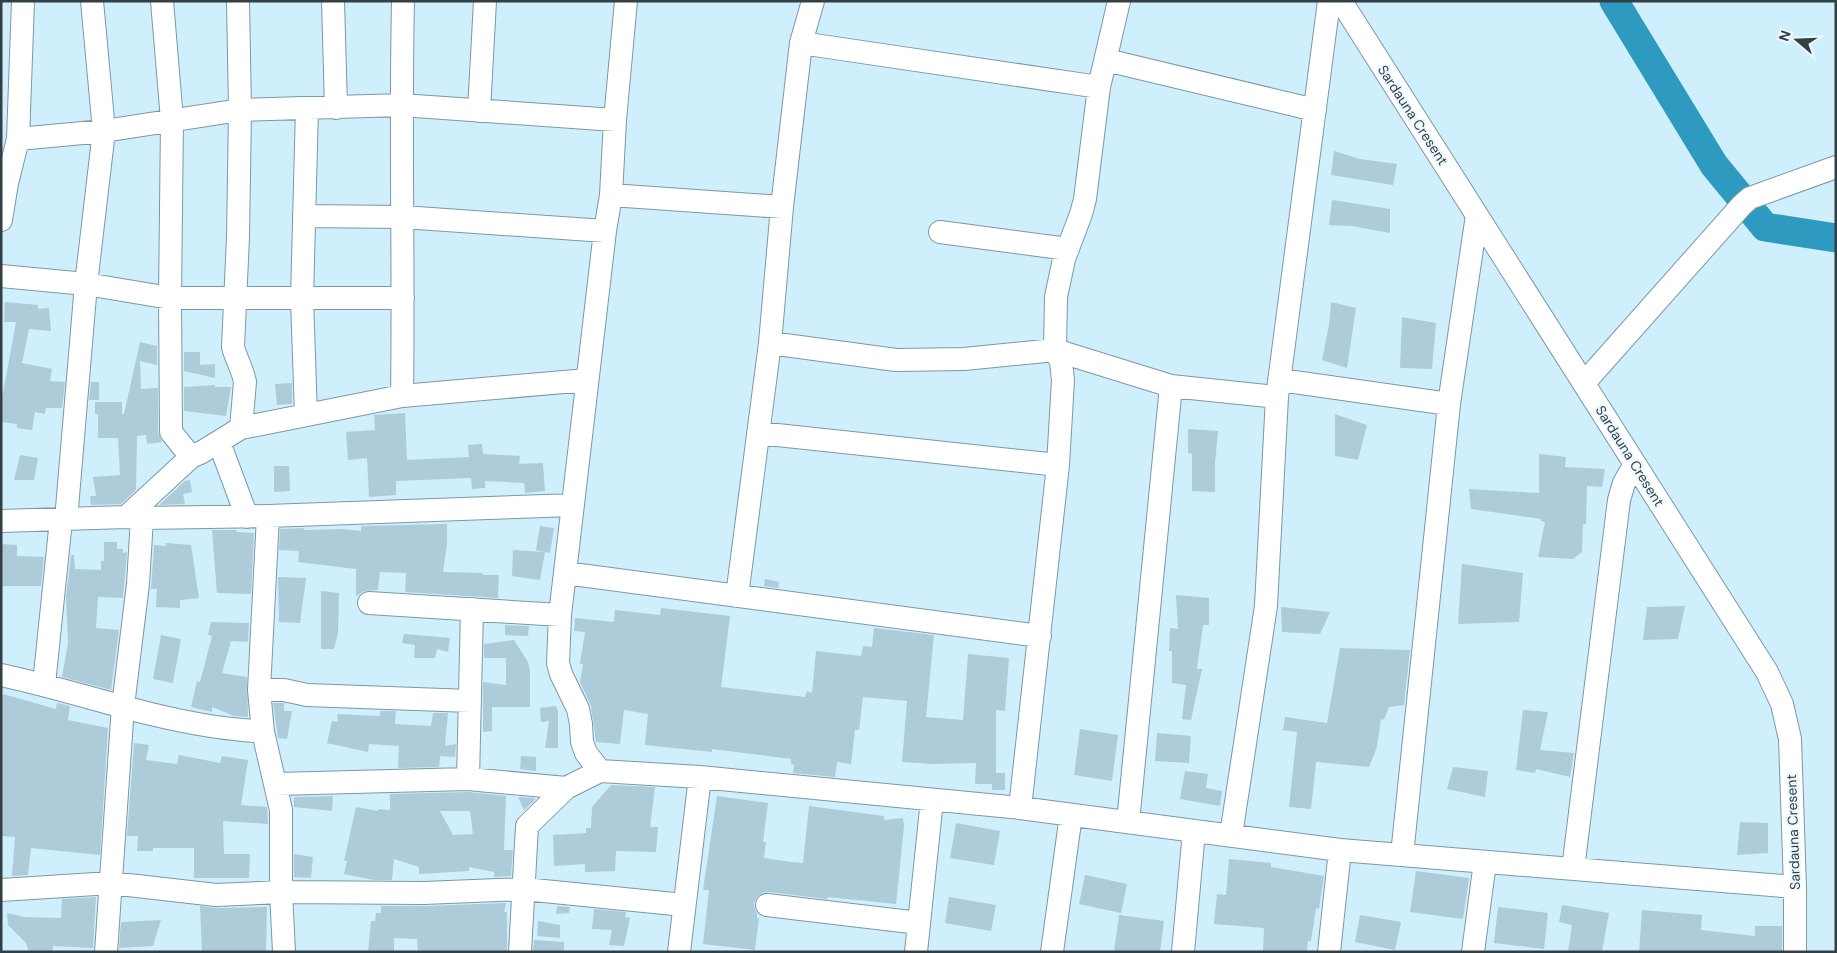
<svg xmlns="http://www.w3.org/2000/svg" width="1837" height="953" font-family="'DM Sans',sans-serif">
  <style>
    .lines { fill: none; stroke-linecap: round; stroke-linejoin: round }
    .river { stroke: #2f9abf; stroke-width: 29 }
    .building { fill: #adcbd8; fill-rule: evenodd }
    .minor-casing { stroke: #7b98a5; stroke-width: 24 }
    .minor { stroke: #fff; stroke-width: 22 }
    .labels { text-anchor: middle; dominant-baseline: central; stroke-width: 4.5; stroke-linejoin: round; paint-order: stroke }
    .street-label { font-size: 14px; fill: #323f44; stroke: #edf9fe }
  </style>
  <rect width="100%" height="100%" fill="#d0effd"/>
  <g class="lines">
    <path class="river" d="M1614 1 1714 165 1765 227 1836 238"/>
  </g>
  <path class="building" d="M1334 151 1360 159 1397 164 1393 185 1331 175Z
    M1332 200 1390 209V233L1352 226 1329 225Z
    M5 302 38 305V309L49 308 51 331 29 329 22 363 52 369 50 381 65 382 62 408H46L45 414 35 412 32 430 17 428V424L1 422V404L16 322H4Z
    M1331 302 1356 308 1347 368 1322 360 1329 325Z
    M1402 317 1436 323 1432 369 1400 368Z
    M140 342 157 346V365L140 361 141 389 158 388V432L162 442 147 444 146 435 137 436 136 490 121 504 91 505 90 496H96L93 477 120 475 118 438H98V414H95V402H122V414H124L136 360 137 361 136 360Z
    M184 352H200V365L215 364V378L184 371Z
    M91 382H99V400H89Z
    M292 383V404L277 405 275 384Z
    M215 385V387H231L226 416 184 411V387Z
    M405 413 407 460 469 457 468 445 482 444 483 454 520 456 519 464 543 463 545 491 525 493 524 483 485 481V488L472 489 471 478 396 481V495L369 497 367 458 348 460 346 432 375 430 374 415Z
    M1335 414 1367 425 1358 460 1335 456Z
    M1188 429 1218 431 1215 463V492L1192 491V454L1188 453Z
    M1539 454 1566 457 1565 467 1605 469 1602 487 1587 486 1586 524H1583L1582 552 1573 559 1538 557 1545 522 1541 521V519L1471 509 1469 489 1539 493Z
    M20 455 38 458 34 480H14Z
    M274 466H289L290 491 274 492Z
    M190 480 192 492 183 494 185 504 159 505 185 481Z
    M447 524V544L443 572 483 573V575H499L498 598 405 592 406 573 380 572 378 590 364 591 356 596V569L298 562 299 551 279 550 280 529 304 528V530L342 529 361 531V526Z
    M540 526 554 528 550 553 536 550Z
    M212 530H236L237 532 254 533 251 594 217 593Z
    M104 542H117V549H123V553L127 552 123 598 98 597 96 628 119 630 111 690 62 677 68 643 66 597 71 555H74L75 569 101 570V561H104Z
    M166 543 191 545 199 598 180 600V608L156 607 157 589H151L154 545 166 546Z
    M1 544 17 545V556L44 557 41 586H1Z
    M513 550 545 552 540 580 512 576Z
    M1462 564 1523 573 1519 622 1458 624Z
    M278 577 306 578 300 623 279 622Z
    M765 579 779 582 778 588 764 586Z
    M321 591 339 593 338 633 334 649H321Z
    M1176 595 1209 598V625H1203L1197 669H1202L1191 720 1182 719 1186 685 1172 683V651H1169L1170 628 1178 629Z
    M1685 606 1678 639 1643 640 1647 607Z
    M1281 607 1330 612 1320 634 1282 632Z
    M661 608 730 616 721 687 805 697 807 691 812 693 816 651 861 656 863 646 872 647 874 628 934 635 926 717 963 720 968 654 1009 658 1005 711 996 710V773H1005V790H992V784H975L976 763 933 764 902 762 907 701 863 697 859 730H855L851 764 837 762 835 777 793 773 794 765 791 764V759L712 749V752L645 745 648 714 624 710 620 744 596 742 591 706 580 682 583 664H580L585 632 574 631 575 618 614 622 615 610 660 615Z
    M211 622 249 623 248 642 231 641 222 673 247 677 248 717 234 716 212 707V712L191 707 197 681 200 682 212 636 208 635Z
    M505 625 529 626 528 636 505 635Z
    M404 634 450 638 448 652 437 649 435 658H414L415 645 402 643Z
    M161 635 181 639 173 683 153 679Z
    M514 640 528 662 530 671V707H492V731L483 732V682L506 685V658H484V644Z
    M1340 648 1410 650 1404 705 1389 707 1384 720 1381 719 1377 747 1369 767 1316 762 1311 809 1289 807 1297 732 1283 730 1285 717 1327 723Z
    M3 694 56 709 57 703 70 706 68 720 108 728 100 855 31 848 28 875 12 876 15 837 1 836V703Z
    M273 703H284V711H292L287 739 278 738Z
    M556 706 558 711V748H545L549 721 541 722 540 708Z
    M1523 710 1548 712 1540 750 1574 753 1570 777 1536 769 1535 773 1516 770Z
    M380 711H396L395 724 431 726 433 713H448L445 746 456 744 455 757 440 756 439 767 398 768 399 746 369 744 368 752 327 743 332 721 338 722 337 714 380 716Z
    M1080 729 1118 735 1112 781 1074 775Z
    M1157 733 1191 736 1189 763 1155 761Z
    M134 743 149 745 146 760 177 764 179 755 220 763 222 756 248 760 241 805 267 807 268 824 223 821 224 854H250L249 878H194V848H153V851H137L138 836H127Z
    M521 756 536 757V771L520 769Z
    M1453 767 1488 771 1485 797 1447 789Z
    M1185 771 1208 774 1206 788 1222 791 1220 806 1180 799Z
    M611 785 655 787 650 827H658L656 852 616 851 615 871 585 872V864L554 866 553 835 586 833V828H591L592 807Z
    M468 792 506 796 504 850H513L511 876 494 877V872L469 867V871L419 874V867L394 859 392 880H374L344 874 347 861H344L356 807 378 811V809L390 810V794ZM440 811H470L473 834 453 835Z
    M333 796 332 811 294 807V797Z
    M717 796 768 803 763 842H766L764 858 791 862 803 863 809 806 884 816V820L903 818 904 826 896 904 828 897 827 899 769 892 762 893 757 897 754 903 755 910 757 913V918H759L755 950 703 944 709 890H703Z
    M518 797 534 798 535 800 524 810Z
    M1740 822 1768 823V853L1737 855Z
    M956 823 1000 831 994 865 950 858Z
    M294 854 313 857 311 878 294 877Z
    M1229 859 1271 863V867L1324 876 1319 909 1316 908 1311 941H1308L1307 952H1263L1264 928 1214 924 1217 894 1226 895Z
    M1416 871 1469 878 1463 919 1410 912Z
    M1085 875 1127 884 1121 913 1079 904Z
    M96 897 93 948 53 946V952H29L26 943 8 925 7 913 24 917 61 918 62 899Z
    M949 897 996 905 991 931 945 923Z
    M506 903 504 912H507V952H418L417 939 394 938V952H368L371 921H375L376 913H381V906H425Z
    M1562 905 1609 913 1602 952H1568L1572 925 1559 922Z
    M200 906 216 908 267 907 266 952H202Z
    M557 906 570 907 569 913 556 914Z
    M1498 907 1548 913 1544 949 1494 943Z
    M594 909 626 912 625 917 630 918 624 946 609 945 612 930 592 929Z
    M1642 910 1702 915 1701 930 1755 936V926H1782V952H1639Z
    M1119 915 1164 921 1160 952H1114Z
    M1360 915 1401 922 1395 950 1355 942Z
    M161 920 153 946 119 948 121 922Z
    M538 921 560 925V938L537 936Z
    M534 940 564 942V952H533Z"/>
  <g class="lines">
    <g class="minor-casing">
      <path id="minor" d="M162 1 172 120 170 298 171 432 191 457
        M238 1 240 110 238 237 233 347C236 359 243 370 245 382L241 428
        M333 1 336 108
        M1341 1 1767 672 1782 704 1790 739 1795 887V952
        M801 43 1099 87
        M1106 60 1315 110
        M479 111 485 1
        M18 139 104 131 240 110 401 105 615 120
        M611 195 782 207
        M304 216 403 217 605 231
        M1 220 7 183 18 139 23 1
        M940 232 1068 249
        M1 276 86 284 170 298H403
        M770 343 896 360 964 359 1055 350 1171 386 1277 397
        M1280 380 1449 404
        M1584 383 1742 205 1750 198 1836 167
        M402 396C404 264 400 133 403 1
        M306 415 302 299 307 108
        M758 433 1058 465
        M219 442 247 517
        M268 516 259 690 263 732 281 810V892L284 952
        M126 517 191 457 202 452 241 428 402 396 587 380
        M66 520 86 284 104 131 92 1
        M1 521 126 517 142 518 268 516 573 505
        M565 573 1040 636
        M737 596 770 343 782 207 801 43 813 1
        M369 603 560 615
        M1 675C71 690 139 715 210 726 227 729 245 730 263 732
        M44 684 61 520
        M259 690H284L307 695 470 701
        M600 771 586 753 582 742 581 724 578 709 561 674 558 663 560 615 605 231 611 195 615 120 626 1
        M468 779 472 609
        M276 784 468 779 566 788
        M1020 808 1058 465 1063 380 1061 362 1055 350 1056 297 1064 259 1081 214 1085 199 1099 87 1119 1
        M1128 822 1171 386
        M1231 835 1266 606 1277 397 1329 1
        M1402 855 1449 404 1477 215
        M1573 869 1619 500 1624 483 1635 464
        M1 890 111 883 216 895 281 892 424 893 524 889 684 905
        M767 905 919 923
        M106 952 123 706 138 584 142 518
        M520 952 527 826 566 788 600 771 700 777 1020 808 1340 850 1795 887
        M679 952 700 777
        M916 952 932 800
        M1052 952 1071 815
        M1183 952 1194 831
        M1329 952 1340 850
        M1473 952 1485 862"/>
    </g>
    <use href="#minor" class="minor"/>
  </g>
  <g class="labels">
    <g class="street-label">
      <text transform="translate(1413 115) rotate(57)">Sardauna Cresent</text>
      <text transform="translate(1630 456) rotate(58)">Sardauna Cresent</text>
      <text transform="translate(1793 832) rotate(-92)">Sardauna Cresent</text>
    </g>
  </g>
  <rect width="1837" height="953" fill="none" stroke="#323f44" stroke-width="5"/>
  <g transform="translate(1797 40) rotate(289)" stroke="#edf9fe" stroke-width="4" paint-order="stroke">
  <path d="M0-4L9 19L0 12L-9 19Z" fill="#323f44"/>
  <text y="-8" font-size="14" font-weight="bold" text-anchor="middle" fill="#323f44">N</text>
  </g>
</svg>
